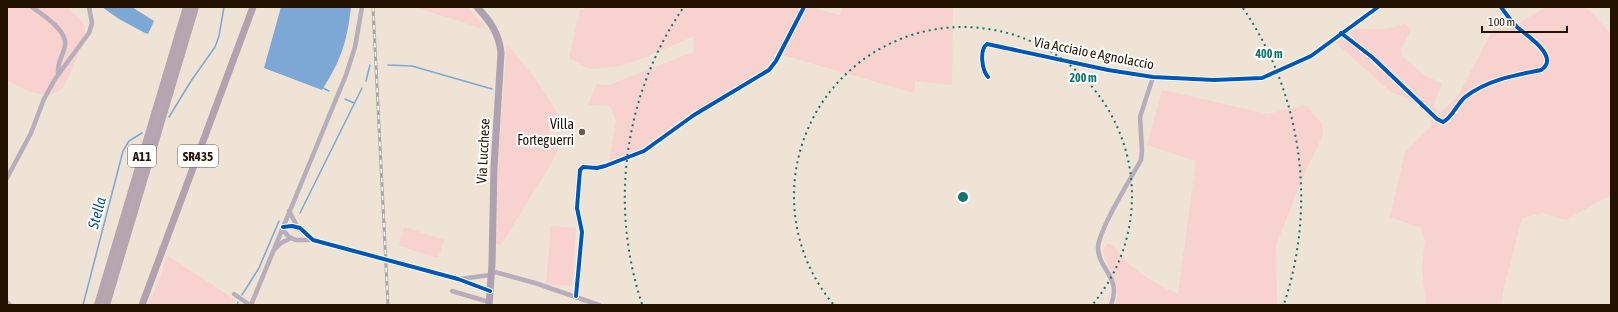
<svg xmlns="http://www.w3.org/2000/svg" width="1618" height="312" font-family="'Asap Condensed',sans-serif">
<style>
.green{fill:#f7d2ce}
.water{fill:#7da8d5}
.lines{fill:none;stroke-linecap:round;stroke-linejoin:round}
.stream{stroke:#7da8d5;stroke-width:1.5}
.street-tunnel{stroke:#d0c4b4;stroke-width:4.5;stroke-dasharray:4.5 2;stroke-linecap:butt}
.street{stroke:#b8adba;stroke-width:4.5}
.secondary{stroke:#aea1b1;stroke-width:7}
.primary{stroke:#b2a2b0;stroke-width:7}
.highway{stroke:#b5a5b1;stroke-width:8}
.rail-casing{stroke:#aea4a4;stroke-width:3}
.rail{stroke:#fff;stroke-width:1.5;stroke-dasharray:4.5;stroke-linecap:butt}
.cycleway-casing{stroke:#fff;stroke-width:6}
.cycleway{stroke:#0057b8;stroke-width:4}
.ring{fill:none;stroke:#0f766e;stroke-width:2;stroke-dasharray:2 4}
.poi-dot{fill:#6b5b4a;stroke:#fff;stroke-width:1.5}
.labels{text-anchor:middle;stroke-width:4;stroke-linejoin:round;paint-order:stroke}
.shield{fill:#fff;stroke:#66594c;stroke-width:1}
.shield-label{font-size:13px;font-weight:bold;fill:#241200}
.street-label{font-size:14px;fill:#241200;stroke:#fff}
.poi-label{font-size:14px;fill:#241200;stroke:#fff;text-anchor:end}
.water-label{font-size:15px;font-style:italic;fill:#095293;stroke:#fff}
.centre{fill:#0f766e;stroke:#fff;stroke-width:2}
.ring-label{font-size:12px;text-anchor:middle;font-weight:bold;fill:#0f766e;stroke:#fff;stroke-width:4;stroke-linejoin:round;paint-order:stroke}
</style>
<rect width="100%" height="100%" fill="#eee3d4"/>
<g class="green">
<path d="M7,7H67C73,13 85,21 85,31C86,39 67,82 62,88C59,91 54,94 51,94C36,97 20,87 7,81Z"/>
<path d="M414,7H468L487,30Z"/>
<path d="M589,7H809L840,15L842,7H953L952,85L915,81L914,93L776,53L767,67L700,109L649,145L609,162L616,121L610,106L588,105L597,84L609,85L693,52L694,36L646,57L620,66L590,69L569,58L580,10Z"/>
<path d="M1546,7H1586L1611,34V195L1566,220L1542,213L1522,218L1504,287L1501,305H1426L1422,268L1425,240L1421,228L1390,217L1405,152L1431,126L1430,116L1413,101L1391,92L1336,43L1353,28C1373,30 1387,31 1406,23L1411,30L1401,49L1402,56L1423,74L1442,84L1433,106L1440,113L1458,96L1493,29L1510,28Z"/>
<path d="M507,44C525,67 554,97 560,125L555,122L551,123L549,128L550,135L554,137L560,133L558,149L555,157L501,245L496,244L498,162Z"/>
<path d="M1162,90L1268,114L1306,105L1322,124L1323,135L1305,172L1276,245L1277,305H1116L1118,294L1117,287L1103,252L1104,247L1108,244C1115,245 1118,253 1123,258C1138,273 1159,287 1178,294L1196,161L1147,145Z"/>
<path d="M551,226L576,228L572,286L546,284Z"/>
<path d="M404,227L444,240L438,258L399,246Z"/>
<path d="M168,256L234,299L231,305H149Z"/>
</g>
<g class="water">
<path d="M102,7H132L154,21L148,34L145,33L119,19Z"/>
<path d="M281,7H351C347,42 341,60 322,90L264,68Z"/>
</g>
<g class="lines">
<g class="stream">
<path d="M388,65L412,66L492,89"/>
<path d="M366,81L370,65"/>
<path d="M323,88L329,91"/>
<path d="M345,99L354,103"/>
<path d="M169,117L191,81L215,47L219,36L224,7"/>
<path d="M300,213L362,88"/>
<path d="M242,295L259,268L279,221"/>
<path d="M83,305L123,151L129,141L142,133"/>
<path d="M237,305L238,302"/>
</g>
<path class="street-tunnel" d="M375,257L393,261"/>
<g class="street">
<path d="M32,7C42,14 68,31 65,46C63,56 57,62 58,73"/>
<path d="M1341,33L1372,57L1437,119L1443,122C1452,118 1457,104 1465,97C1487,80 1515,75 1541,70C1561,57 1526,35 1517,27C1511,21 1506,14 1501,7"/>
<path d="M988,77C982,70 979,50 987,44L1108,70L1153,77L1214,80L1262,78L1311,56L1378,7"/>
<path d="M7,178L31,133L44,99L55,79L89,33L92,23L89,7"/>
<path d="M289,211L298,228"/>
<path d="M283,227C297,226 303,230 313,240"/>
<path d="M282,229L289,237L296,240H313L375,257"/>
<path d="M275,249L281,243L291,238"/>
<path d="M393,261L458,279L490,291"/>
<path d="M491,271L535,283L599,305"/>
<path d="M459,279L491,275"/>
<path d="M452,291L489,302"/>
<path d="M234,294L250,305"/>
<path d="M576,296L582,232L577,208L580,170L583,167L597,168L605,166L644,151L694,115L769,70L776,61L804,7"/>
<path d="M7,302L10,305"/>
<path d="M251,305L346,75L355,47L362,7"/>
<path d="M1111,305C1122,277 1099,271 1098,248C1098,231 1131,178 1141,160L1142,151L1140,117L1153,77"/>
</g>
<path class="secondary" d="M477,7C490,21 499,33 501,53L494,167L492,264L489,305"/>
<path class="primary" d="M142,305L253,7"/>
<g class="highway">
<path d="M98,305L187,7"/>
<path d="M106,305L195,7"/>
</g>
<defs>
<path id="rail" d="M373,7L388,305"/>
</defs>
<use href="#rail" class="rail-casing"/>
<use href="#rail" class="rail"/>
<defs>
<g id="cycleway">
<path d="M1341,33L1372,57L1437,119L1443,122C1452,118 1457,104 1465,97C1487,80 1515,75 1541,70C1561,57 1526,35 1517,27C1511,21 1506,14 1501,7"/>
<path d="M988,77C982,70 979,50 987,44L1108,70L1153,77L1214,80L1262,78L1311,56L1378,7"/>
<path d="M283,227L292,226L300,228L313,240L458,279L490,291"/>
<path d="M576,296L582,232L577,208L580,170L583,167L597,168L605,166L644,151L694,115L769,70L776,61L804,7"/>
</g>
</defs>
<use href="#cycleway" class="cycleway-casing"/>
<use href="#cycleway" class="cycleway"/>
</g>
<g class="ring">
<path d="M833 304A169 169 0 1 1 1093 304"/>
<path d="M642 304A338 338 0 0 1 683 8M1243 8A338 338 0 0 1 1284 304"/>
</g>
<circle class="poi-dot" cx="582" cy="132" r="4"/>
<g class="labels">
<g class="shield">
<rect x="128" y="145" width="28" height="22" rx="3"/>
<rect x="178" y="145" width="40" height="22" rx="3"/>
</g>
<g class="shield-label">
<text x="142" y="161">A11</text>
<text x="198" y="161">SR435</text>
</g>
<g class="street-label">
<text transform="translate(1094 53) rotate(11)" y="5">Via Acciaio e Agnolaccio</text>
<text transform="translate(483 151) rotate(-87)" y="5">Via Lucchese</text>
</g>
<g class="poi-label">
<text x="574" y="129">Villa<tspan x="574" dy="16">Forteguerri</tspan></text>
</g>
<g class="water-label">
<text transform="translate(97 213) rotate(-75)" y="5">Stella</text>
</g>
</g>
<circle cx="963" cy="197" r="6" class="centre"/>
<g class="ring-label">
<text x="1269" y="58">400 m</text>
<text x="1083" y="82">200 m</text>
</g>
<rect width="1618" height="312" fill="none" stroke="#241200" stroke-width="16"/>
<path d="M1482 26v6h85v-6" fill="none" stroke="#241200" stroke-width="2"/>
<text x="1488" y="26" font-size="12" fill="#241200" stroke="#ffffff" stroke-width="3" paint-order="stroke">100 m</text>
</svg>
